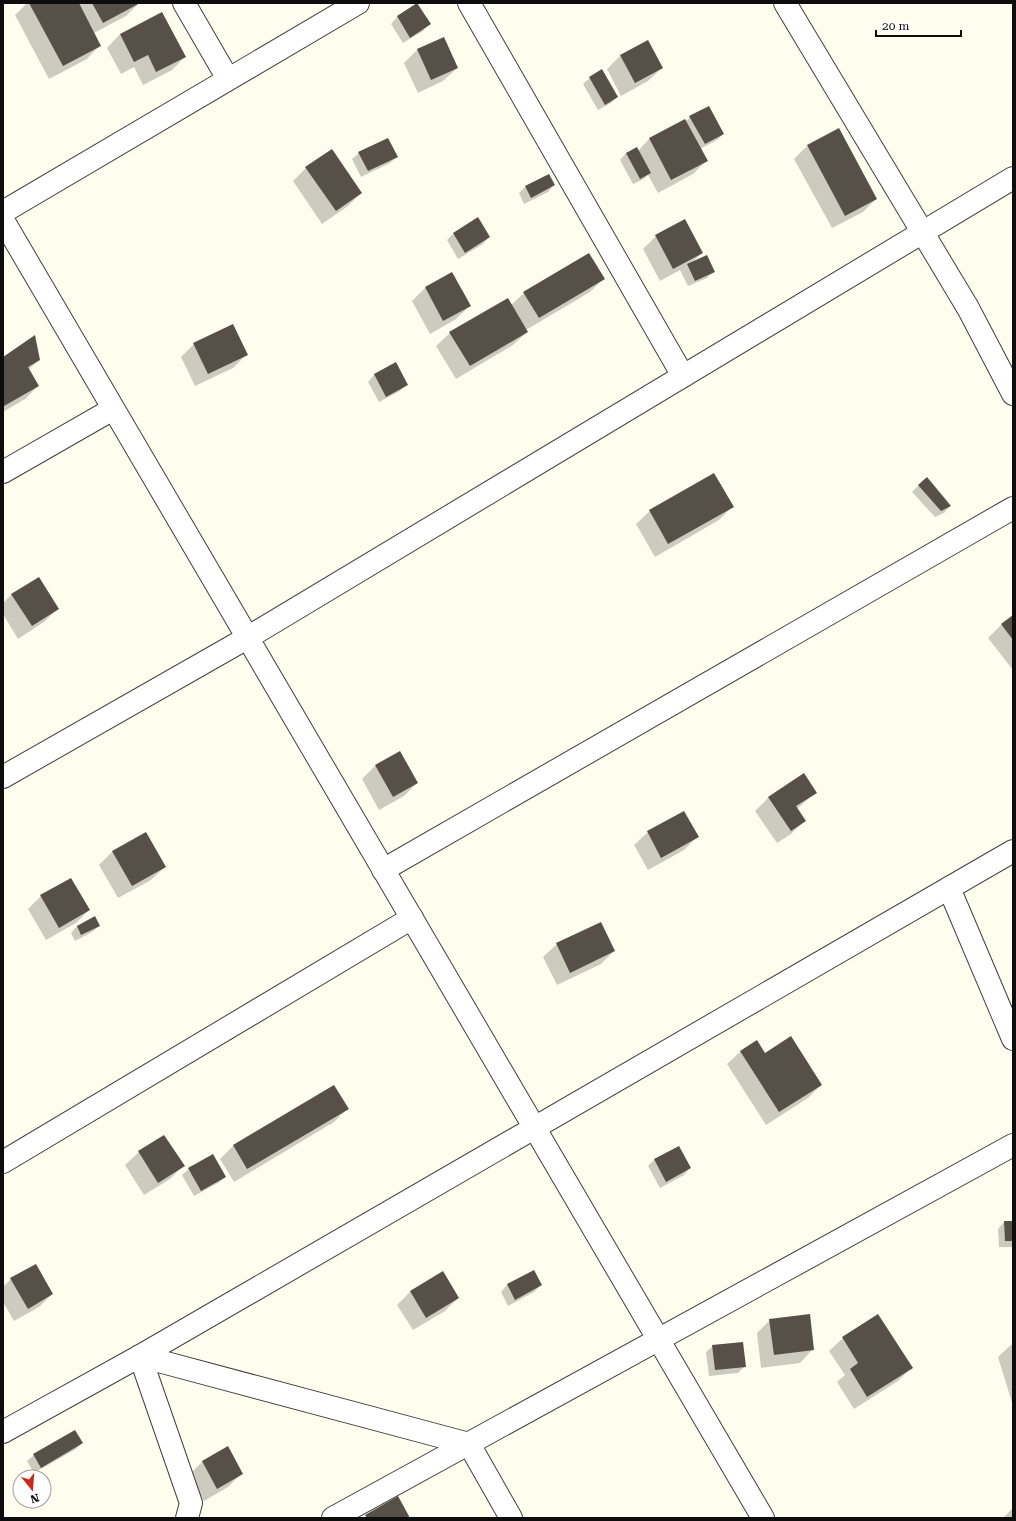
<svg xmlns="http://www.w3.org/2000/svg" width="1016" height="1521" font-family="'Roboto Serif',serif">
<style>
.shadow{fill:#0003}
.building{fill:#575049}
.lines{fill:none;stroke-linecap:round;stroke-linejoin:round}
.minor-casing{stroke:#404040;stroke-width:24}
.minor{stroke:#fff;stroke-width:22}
</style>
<rect width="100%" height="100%" fill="#fffeee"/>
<g class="shadow">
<path d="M27,3H139L126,16L94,33L100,45L87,59L49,79L15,15Z"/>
<path d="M417,5L429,24L423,31L403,43L391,24L397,17Z"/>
<path d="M120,34L185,57L172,70L143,85L134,67L121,74L107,48Z"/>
<path d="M443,38L457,68L443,81L418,93L404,63L417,50Z"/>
<path d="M648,41L662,68L648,81L621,96L607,69L620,56Z"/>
<path d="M602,71L617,97L611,103L598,110L583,84L590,78Z"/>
<path d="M690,117L723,134L717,140L700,149L707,160L693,174L658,193L648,175L644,179L633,184L620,160L626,153L638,151L649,139L685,120L686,121Z"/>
<path d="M807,146L876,199L863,212L832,228L794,159Z"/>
<path d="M359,153L397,157L390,163L361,177L352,159Z"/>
<path d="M306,168L361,193L348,206L322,224L293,181Z"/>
<path d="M549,175L554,185L548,192L524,204L519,193L525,187Z"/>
<path d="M478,219L489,237L483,244L458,259L447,240L453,234Z"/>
<path d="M656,236L702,253L691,263L714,271L707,278L688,286L680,270L660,281L643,249Z"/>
<path d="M452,274L470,306L456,319L430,334L412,301L425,288Z"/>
<path d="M603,279L590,292L526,330L527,332L513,345L456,379L436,346L450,333L511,305L524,293Z"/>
<path d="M34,337L39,360L28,370L38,386L25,399L3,412V358Z"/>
<path d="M194,344L246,355L233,368L195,386L181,357Z"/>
<path d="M395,364L406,385L400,391L379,402L368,382L374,375Z"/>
<path d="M919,485L950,506L944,513L935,517L912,492Z"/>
<path d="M732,507L719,520L655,557L636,524L650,511Z"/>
<path d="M12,594L57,609L44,622L18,639L3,614V603Z"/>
<path d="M1013,616V670L988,638L1001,625Z"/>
<path d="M400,752L417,783L404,796L379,810L362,779L375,766Z"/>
<path d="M803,775L815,793L797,809L804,821L791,834L777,843L755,811L768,798Z"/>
<path d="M648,832L697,837L684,850L648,870L634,845Z"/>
<path d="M145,833L165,867L151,880L118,898L99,865L112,852Z"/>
<path d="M41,896L89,910L76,923L46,940L28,909Z"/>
<path d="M95,917L99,926L92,932L75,941L71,933L77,926Z"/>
<path d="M600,923L614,951L601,964L557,985L543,957L557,944Z"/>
<path d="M741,1051L765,1055L821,1085L808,1098L766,1125L727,1064Z"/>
<path d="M334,1086L348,1108L334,1122L234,1182L220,1159L233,1146Z"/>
<path d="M164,1136L183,1166L170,1179L144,1195L125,1165L139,1152Z"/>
<path d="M679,1147L690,1168L684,1175L660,1188L648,1166L654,1160Z"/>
<path d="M189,1169L225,1177L218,1183L194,1196L182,1175Z"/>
<path d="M1004,1222H1013V1247H999L998,1229Z"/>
<path d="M533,1271L541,1285L534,1292L508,1306L501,1292L507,1285Z"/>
<path d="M11,1279L52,1294L39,1307L14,1321L3,1302V1287Z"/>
<path d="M410,1292L458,1298L445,1311L413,1330L397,1305Z"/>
<path d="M770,1320L813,1349L800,1363L761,1368L757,1333Z"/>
<path d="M843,1338L911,1368L898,1381L854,1409L837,1382L845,1375L829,1351Z"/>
<path d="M1013,1343V1406L998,1357Z"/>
<path d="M713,1346L745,1366L738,1373L709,1376L706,1352Z"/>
<path d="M82,1443L76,1449L34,1473L27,1461L34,1455Z"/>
<path d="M227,1448L241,1474L228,1487L204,1501L189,1475L202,1462Z"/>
<path d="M1013,1508V1518H1003Z"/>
</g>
<g class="building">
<path d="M29,3H79L101,46L63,66Z"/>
<path d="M92,3H140L103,23Z"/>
<path d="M417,3L431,24L410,38L397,16Z"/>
<path d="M162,12L186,57L156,72L148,55L134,62L120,34Z"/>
<path d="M444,37L458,68L431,80L417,49Z"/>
<path d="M648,40L663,68L635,83L620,55Z"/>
<path d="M602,69L618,97L605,105L589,77Z"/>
<path d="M709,106L724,134L705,144L689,116Z"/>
<path d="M685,119L708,161L671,180L649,138Z"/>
<path d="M839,128L877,199L845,216L807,145Z"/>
<path d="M388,138L398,157L368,171L358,152Z"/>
<path d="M637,147L651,173L640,179L626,153Z"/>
<path d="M332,149L362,193L336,211L305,167Z"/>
<path d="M549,174L555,185L531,198L525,186Z"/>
<path d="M478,217L490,237L465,253L453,233Z"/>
<path d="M685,219L703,253L673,269L655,235Z"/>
<path d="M589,253L605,279L539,318L523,292Z"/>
<path d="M707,255L715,272L695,281L687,264Z"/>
<path d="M452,272L471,306L443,321L425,287Z"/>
<path d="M508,298L528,332L470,366L449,332Z"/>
<path d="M233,324L248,355L208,374L193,343Z"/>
<path d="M35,335L40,360L28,367L39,386L4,406L3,357Z"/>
<path d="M396,362L408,385L386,397L374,374Z"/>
<path d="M714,473L734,507L668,544L649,510Z"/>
<path d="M927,477L951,506L941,511L918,485Z"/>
<path d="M39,577L59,609L32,626L11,594Z"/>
<path d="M1013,615V640L1001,624Z"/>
<path d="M400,751L418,783L393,797L375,765Z"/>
<path d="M804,773L817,793L796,806L806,821L791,831L768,797Z"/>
<path d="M684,811L699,837L661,858L647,831Z"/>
<path d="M146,832L166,867L132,886L112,851Z"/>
<path d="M71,878L90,910L59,928L40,895Z"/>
<path d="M95,916L100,926L81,935L77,926Z"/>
<path d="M601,922L615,951L570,973L556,943Z"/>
<path d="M791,1036L822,1085L779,1112L740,1051L757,1040L765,1053Z"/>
<path d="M334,1085L349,1109L247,1169L233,1145Z"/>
<path d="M164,1135L185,1166L158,1183L138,1151Z"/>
<path d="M679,1146L691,1168L666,1182L654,1159Z"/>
<path d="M213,1154L226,1177L201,1191L188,1168Z"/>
<path d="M1004,1221H1013V1241H1005Z"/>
<path d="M36,1264L53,1294L28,1309L10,1278Z"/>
<path d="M534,1270L542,1285L515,1300L507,1284Z"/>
<path d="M443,1271L459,1298L426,1318L410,1291Z"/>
<path d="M810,1314L814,1350L774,1355L769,1319Z"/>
<path d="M878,1314L913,1368L867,1397L850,1369L858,1363L842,1337Z"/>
<path d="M743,1342L746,1367L715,1370L712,1345Z"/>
<path d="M75,1430L83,1443L41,1468L33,1454Z"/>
<path d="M228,1446L243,1474L217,1489L202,1461Z"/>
<path d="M398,1496L410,1518H367L365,1515Z"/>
</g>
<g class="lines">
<defs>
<g id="minor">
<path d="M184,3L228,79"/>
<path d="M469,3L683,376"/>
<path d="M785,3L968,308L1013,394"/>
<path d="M3,212L358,3"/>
<path d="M3,220L763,1518"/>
<path d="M3,472L113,409"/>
<path d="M3,777L247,638L1013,178"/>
<path d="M383,870L1013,508"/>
<path d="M949,888L1013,1039"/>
<path d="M3,1162L412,918"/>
<path d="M140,1356L469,1444L511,1518"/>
<path d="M140,1356L191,1503L187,1518"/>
<path d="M3,1432L140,1356L1013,851"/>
<path d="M333,1518L1013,1145"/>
</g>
</defs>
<use href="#minor" class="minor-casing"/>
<use href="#minor" class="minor"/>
</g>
<rect width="1016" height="1521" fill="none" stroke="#0d0d0d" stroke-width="8"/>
<g transform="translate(32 1489) rotate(163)"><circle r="19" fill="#ffffff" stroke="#9e9e9e"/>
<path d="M0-3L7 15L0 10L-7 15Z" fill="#ca2819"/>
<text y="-6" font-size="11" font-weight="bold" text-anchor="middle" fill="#0d0d0d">N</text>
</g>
<path d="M876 30v6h85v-6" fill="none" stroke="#0d0d0d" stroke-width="2"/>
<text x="882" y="30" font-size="12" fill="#0d0d0d" stroke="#ffffff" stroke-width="3" paint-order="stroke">20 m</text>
</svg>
